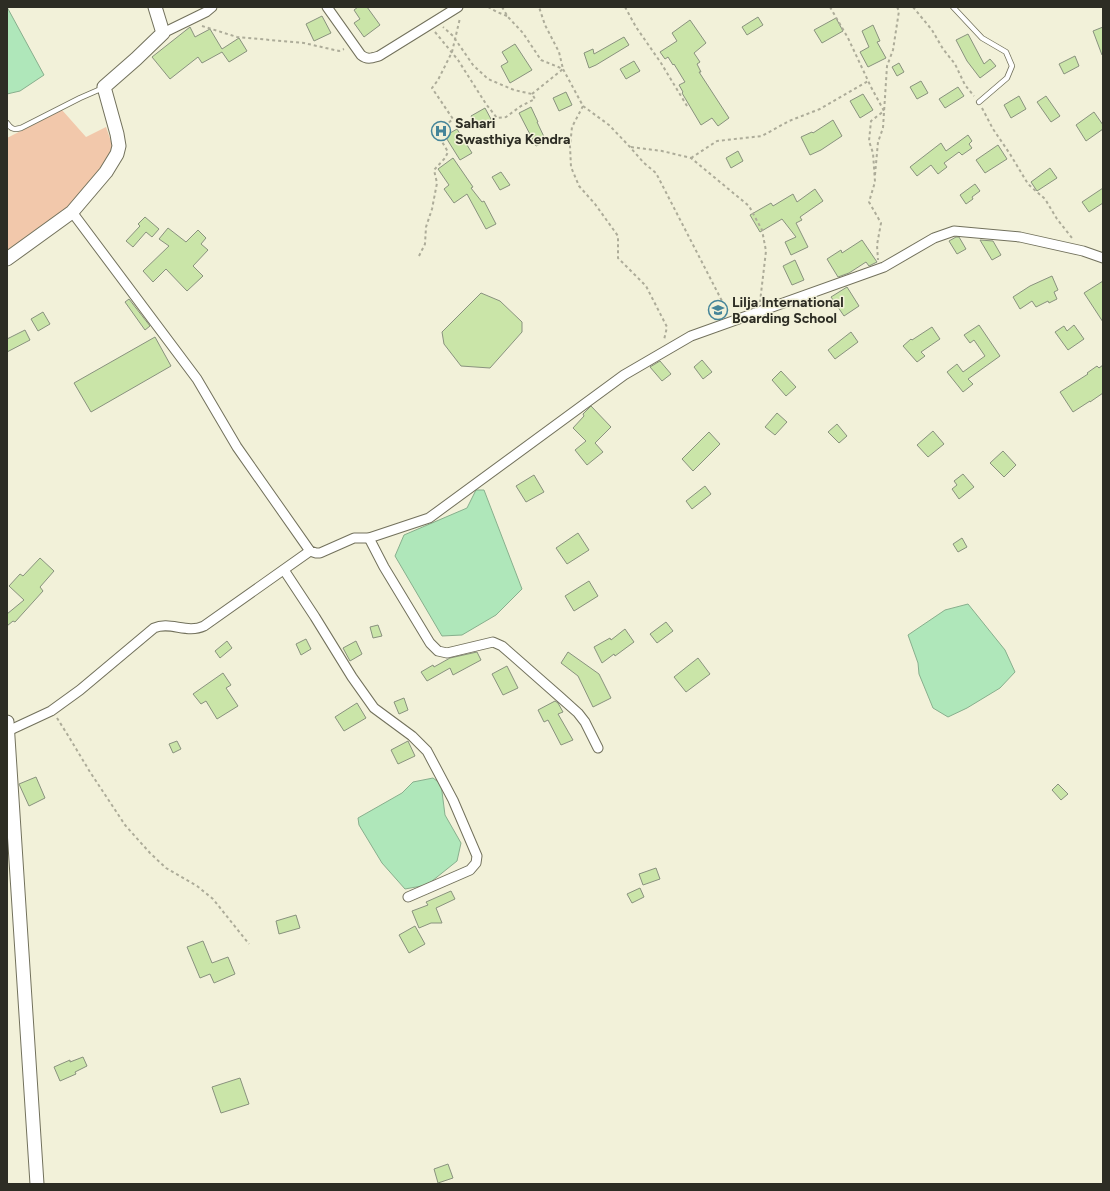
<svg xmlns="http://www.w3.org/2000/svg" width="1110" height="1191" font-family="Figtree,sans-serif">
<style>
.green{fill:#f2c8ab}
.water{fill:#afe7ba;stroke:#88af8d}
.building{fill:#cae5a8;stroke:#89927e}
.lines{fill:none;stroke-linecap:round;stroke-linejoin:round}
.lane-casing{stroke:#72715c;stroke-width:6}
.street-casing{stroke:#72715c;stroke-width:11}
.secondary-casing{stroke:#72715c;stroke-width:15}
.path{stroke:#adac99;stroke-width:2;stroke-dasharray:3 3;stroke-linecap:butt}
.lane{stroke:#fff;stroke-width:4.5}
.street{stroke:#fff;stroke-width:9}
.secondary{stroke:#fff;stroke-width:13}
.labels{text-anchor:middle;stroke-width:3;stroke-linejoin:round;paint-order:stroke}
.poi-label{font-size:14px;font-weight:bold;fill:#2d2d24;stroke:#f2f1d9;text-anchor:start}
</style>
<rect width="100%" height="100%" fill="#f2f1d9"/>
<path class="green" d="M62,110L86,137L106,127L114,150L109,166L60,218L7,253V138Z"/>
<g class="water">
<path d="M7,7L44,75L20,91L7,94Z"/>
<path d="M476,490H484L522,589L496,615L462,635L442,636L395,556L404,535L467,508Z"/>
<path d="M968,604L1005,650L1015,672L1000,688L967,708L948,717L933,708L919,674L918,663L908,635L945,610Z"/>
<path d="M433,778L441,784L445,815L461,843L457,861L427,885L405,889L382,863L359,825L358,818L402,793L413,782Z"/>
</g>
<g class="building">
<path d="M358,7H367L380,25L364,37L354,23L360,19L354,10Z"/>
<path d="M322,16L331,33L314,41L306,24Z"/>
<path d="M758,17L763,25L747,35L742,27Z"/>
<path d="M836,18L843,31L822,43L814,30Z"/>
<path d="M690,20L706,43L694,53L700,62L697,64L701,72H699L729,118L718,126L712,118L701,125L682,93L683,92L679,85L685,82L674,64L673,65L668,57L665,59L660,52L677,41L672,33Z"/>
<path d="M873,25L880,41L877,42L886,58L868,67L860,52L869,47L862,31Z"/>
<path d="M190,27L195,37L210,29L222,49L239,38L247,51L229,62L222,52L202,63L198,57L170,79L152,57Z"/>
<path d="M1103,27V55H1102L1093,31Z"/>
<path d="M968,34L984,64L990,59L996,66L980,78L967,61L956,40Z"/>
<path d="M624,37L629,45L596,65L589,68L584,53L593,49L594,54Z"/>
<path d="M515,44L532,70L510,83L501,66L508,62L502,52Z"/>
<path d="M1075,56L1079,66L1064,74L1059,64Z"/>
<path d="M634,61L640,71L626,79L620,69Z"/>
<path d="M899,63L904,72L897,76L892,67Z"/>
<path d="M921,81L928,93L917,99L910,87Z"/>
<path d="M958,87L964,96L945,108L939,99Z"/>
<path d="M566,92L572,105L559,111L553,98Z"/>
<path d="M863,94L873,110L860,118L850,101Z"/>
<path d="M1019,96L1026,109L1011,118L1004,105Z"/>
<path d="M1046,96L1060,116L1051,122L1037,102Z"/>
<path d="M531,107L538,122H537L546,141L536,146L519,113Z"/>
<path d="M485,108L492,121L479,129L471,116Z"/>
<path d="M1094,112L1103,125V129L1086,141L1076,125Z"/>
<path d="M833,120L842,136L821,150L810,155L801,137L812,132L813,133Z"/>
<path d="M457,129L472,153L460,160L445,136Z"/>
<path d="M968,135L972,141L969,144L972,148L962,155L959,152L944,163L947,167L938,174L931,165L917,176L910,167L941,143L946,151Z"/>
<path d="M998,145L1007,159L985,173L976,160Z"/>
<path d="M738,151L743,161L731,168L726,158Z"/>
<path d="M453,158L473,187L471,188L482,202L484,201L496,224L486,229L467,194L454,203L444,189L449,185L438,169Z"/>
<path d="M1050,168L1057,178L1037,191L1031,182Z"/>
<path d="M501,172L510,185L500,190L492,177Z"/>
<path d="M975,184L980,191L972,197L973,199L966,204L960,195Z"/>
<path d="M1103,188V203L1089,212L1082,202Z"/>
<path d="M815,189L823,201L800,217L802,220L796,223L808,247L791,255L785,242L796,237L782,219L760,232L750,215L771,203L773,206L793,194L797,202Z"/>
<path d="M145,217L159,229L152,237L146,232L133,247L126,241L140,226L138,224Z"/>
<path d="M168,228L186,242L198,230L206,238L201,244L208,250L193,266L203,276L187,291L166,269L153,282L143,271L169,246L159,239Z"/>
<path d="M956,237H959L966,249L957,254L949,241Z"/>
<path d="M862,240L877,262L869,266L866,262L849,273L838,277L827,259L841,250L842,253Z"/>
<path d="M980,240L993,241L1001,255L992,260Z"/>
<path d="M795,260L804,280L792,285L783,266Z"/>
<path d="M1052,276L1058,290L1054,292L1057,299L1049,303L1048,301L1036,307L1032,301L1020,309L1013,297L1030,286Z"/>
<path d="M1103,281V322L1084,293Z"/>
<path d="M847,287L859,306L844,316L831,297Z"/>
<path d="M481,293L500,301L522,322V332L490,368L461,366L444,344L442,332Z"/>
<path d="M129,299L150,326L145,330L125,302Z"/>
<path d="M43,312L50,324L38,331L31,319Z"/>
<path d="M979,325L1000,356L968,379L973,384L963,392L947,372L957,364L963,372L985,356L974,340L970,343L964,335Z"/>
<path d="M1074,325L1084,339L1068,350L1055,332L1064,326L1067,331Z"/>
<path d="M932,327L940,339L921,352L925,356L917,362L903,346L911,339L912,340Z"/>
<path d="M25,330L30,340L7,352V339Z"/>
<path d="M851,332L858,342L835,359L828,350Z"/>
<path d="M155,337L171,366L91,412L74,383Z"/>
<path d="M702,360L712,372L703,379L694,367Z"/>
<path d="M660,361L671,374L662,381L650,367Z"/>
<path d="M1103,365V393L1090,402V401L1073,412L1060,392L1088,374L1087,373L1097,366L1099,368Z"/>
<path d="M781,371L796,387L786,396L772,380Z"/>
<path d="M591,406L611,427L595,443L603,452L587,465L575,450L586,441L573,428L584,416L583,414Z"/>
<path d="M777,413L787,422L775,435L765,427Z"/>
<path d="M837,424L847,436L839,443L828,432Z"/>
<path d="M933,431L944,444L928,457L917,445Z"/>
<path d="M709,432L720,444L693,471L682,459Z"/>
<path d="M1003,451L1016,465L1004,477L990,463Z"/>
<path d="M963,474L974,487L959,499L952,489L957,485L954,481Z"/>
<path d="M534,475L544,492L526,502L516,486Z"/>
<path d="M705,486L711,494L692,509L686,501Z"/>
<path d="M578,533L589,550L567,564L556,548Z"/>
<path d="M962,538L967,547L958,552L953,544Z"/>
<path d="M40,558L54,571L40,587L43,591L15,622L13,621L7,626V614L24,600L9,586L20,574L23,576Z"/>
<path d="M589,581L598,596L574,611L565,596Z"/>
<path d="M666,622L673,631L657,643L650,634Z"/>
<path d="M378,625L382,636L373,638L370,627Z"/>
<path d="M625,629L634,642L615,656L614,654L602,663L594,647L610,638L611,640Z"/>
<path d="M306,639L311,649L301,655L296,644Z"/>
<path d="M227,641L232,648L220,658L215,651Z"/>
<path d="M356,641L362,654L350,661L343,648Z"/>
<path d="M477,652L481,660L453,675L450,668L427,681L421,672L433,665L434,667L450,658Z"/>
<path d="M568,652L599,674L611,698L593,707L578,676L561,663Z"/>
<path d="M698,658L710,674L686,692L674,677Z"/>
<path d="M507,666L518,688L503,695L492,674Z"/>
<path d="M223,673L231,685L226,688L238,706L217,719L206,701L201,704L193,694Z"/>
<path d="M404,698L408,710L399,714L394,702Z"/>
<path d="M555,701L558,703L563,712L558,714L573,740L561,745L548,720L544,722L538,710Z"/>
<path d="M357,703L366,718L344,731L335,717Z"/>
<path d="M177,741L181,749L173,753L169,744Z"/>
<path d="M408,741L415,756L398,764L391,750Z"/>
<path d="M36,777L45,798L29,806L19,784Z"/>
<path d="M1058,784L1068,794L1061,800L1052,790Z"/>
<path d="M656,868L660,879L643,885L639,874Z"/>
<path d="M640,888L644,897L632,903L627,894Z"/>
<path d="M451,891L455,899L436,908L442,923H431L419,928L412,911L428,905L426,902Z"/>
<path d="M296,915L300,928L279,934L276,921Z"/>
<path d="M415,926L425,944L409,953L399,935Z"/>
<path d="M203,941L212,963L228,957L235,974L214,983L210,974L200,978L187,947Z"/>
<path d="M83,1057L87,1066L75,1072L76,1074L60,1081L54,1067L70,1060V1062Z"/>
<path d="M240,1078L249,1104L221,1113L212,1087Z"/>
<path d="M448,1164L453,1178L438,1183L434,1169Z"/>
</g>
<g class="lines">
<defs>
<g id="lane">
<path d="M953,7L982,38L1006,52L1012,66L1007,78L979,102"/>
<path d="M7,123C11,129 14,130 21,128L80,98L103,88"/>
</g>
<g id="street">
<path d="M327,7L361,55C367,60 372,58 379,56L458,7"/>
<path d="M163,33L206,12L212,7"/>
<path d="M72,212L197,379L237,447L310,551L316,553H320L354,538H369L429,518L624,375L691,336L884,267L934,238L954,231L1020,237L1083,251L1103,258"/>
<path d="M369,538L384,567L430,643L438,651L447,653L493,642L502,646L560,697L578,713L585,722L598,748"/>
<path d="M284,570L315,617L352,677L374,708L412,736L427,751L453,800L477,856L476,863L470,870L408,897"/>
<path d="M8,731L51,711L80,690L154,628C170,621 187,634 204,626L310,551"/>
</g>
<g id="secondary">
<path d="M7,259L72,212L106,172L117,154L119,146L117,134L104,87L136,59L163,33L155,7"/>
<path d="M7,722L37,1184"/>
</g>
</defs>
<use href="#lane" class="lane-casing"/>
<use href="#street" class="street-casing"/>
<use href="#secondary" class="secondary-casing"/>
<g class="path">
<path d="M488,7L497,12L507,16"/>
<path d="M502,7L508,17L523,33L541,60L563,69L583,106L572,127L570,146L571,167L579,186L595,204L618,236V258L646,286L667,327L664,340"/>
<path d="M625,7L636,27L661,63L687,106"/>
<path d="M830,7L848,38L871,87L884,111L871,121L869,141L873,153L875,182L869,202L881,223L877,245L878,260"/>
<path d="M913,7L932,30L943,49L955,64L965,85L974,96"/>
<path d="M202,26L237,37L304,43L339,51L344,49"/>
<path d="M435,32L458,60L486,104L497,118L506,117L521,106L535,99L532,94L514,90L488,79L473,65L453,36L443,27"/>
<path d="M532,94L563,69L559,52L545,25L539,7"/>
<path d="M583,106L609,125L630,147L644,163L656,173L723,303L721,314"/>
<path d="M982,108L993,129L1010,154L1028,184L1045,199L1057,219L1072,238"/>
<path d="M631,147L662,151L691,158L749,206L762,230L766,251L760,302"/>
<path d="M691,158L717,141L762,136L789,121L820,109L868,81"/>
<path d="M875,175L878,142L883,128L887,66L893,50L899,11L897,7"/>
<path d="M419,256L425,244L426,227L432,209L437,183L434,170L445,158L448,152L437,133L453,119L432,88L438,80L452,52L460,18"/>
<path d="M57,718L69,737L90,772L125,825L150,853L166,868L197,886L213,899L249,944"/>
</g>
<use href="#lane" class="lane"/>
<use href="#street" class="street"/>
<use href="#secondary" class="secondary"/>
</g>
<defs>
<symbol id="hospital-ring" viewBox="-11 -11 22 22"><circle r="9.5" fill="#f2f1d9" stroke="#458599" stroke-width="1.5"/><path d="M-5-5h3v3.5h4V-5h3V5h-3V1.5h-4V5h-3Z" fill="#458599"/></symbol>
<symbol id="school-ring" viewBox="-11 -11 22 22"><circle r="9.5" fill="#f2f1d9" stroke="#458599" stroke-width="1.5"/><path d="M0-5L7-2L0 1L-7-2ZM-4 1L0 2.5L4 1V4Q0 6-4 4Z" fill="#458599"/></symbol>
</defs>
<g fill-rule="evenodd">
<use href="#hospital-ring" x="430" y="120" width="22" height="22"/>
<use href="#school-ring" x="707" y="299" width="22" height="22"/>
</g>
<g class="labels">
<g class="poi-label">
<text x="455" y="128">Sahari<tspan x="455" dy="16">Swasthiya Kendra</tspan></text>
<text x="732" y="307">Lilja International<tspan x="732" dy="16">Boarding School</tspan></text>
</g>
</g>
<rect width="1110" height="1191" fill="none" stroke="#2d2d24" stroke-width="16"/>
</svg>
